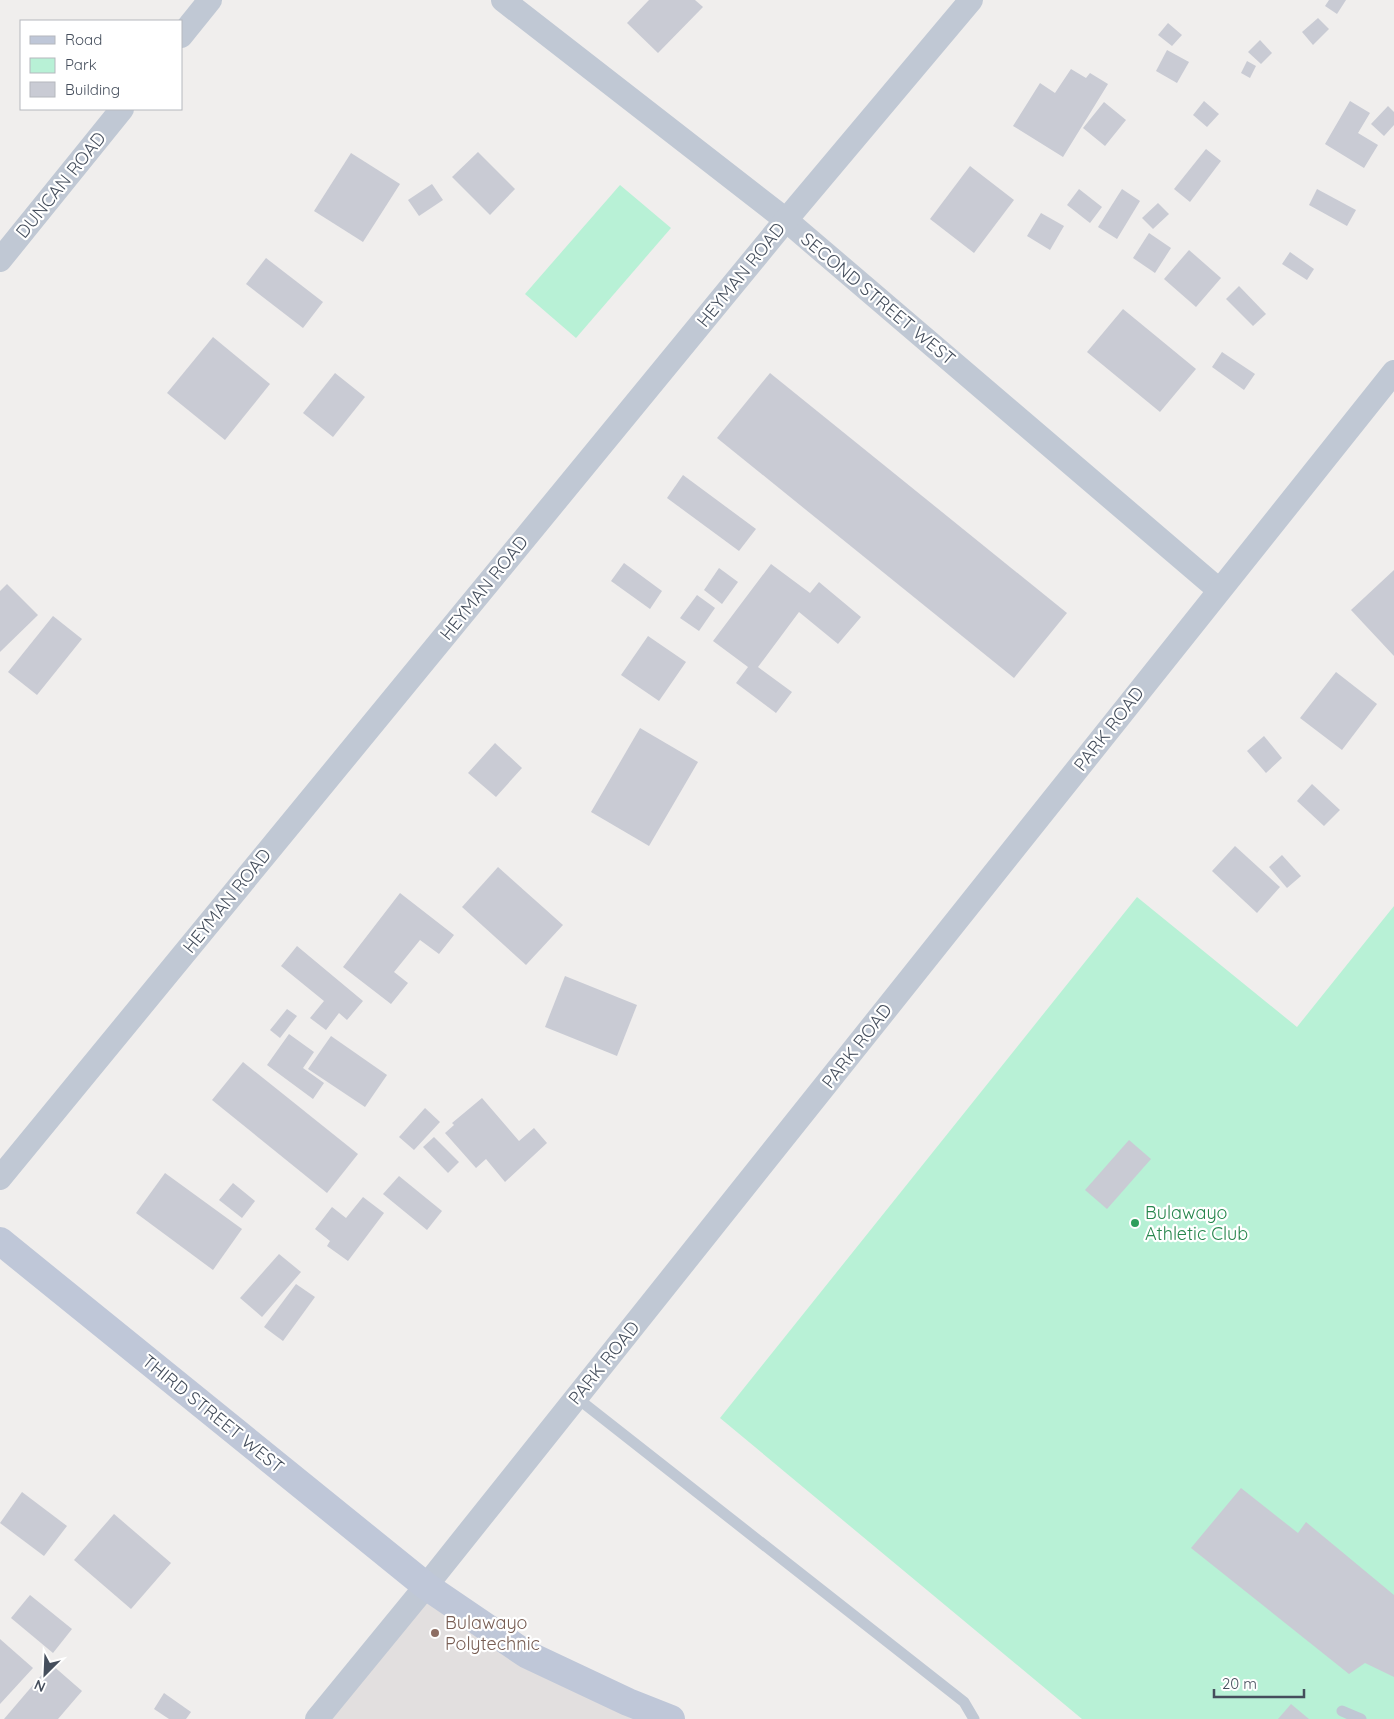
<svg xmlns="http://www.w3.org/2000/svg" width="1394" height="1719" font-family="Quicksand,sans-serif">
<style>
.education{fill:#e2dfdf}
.green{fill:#b8f1d6}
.building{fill:#c9cbd4}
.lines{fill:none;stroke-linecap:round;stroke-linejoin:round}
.lane{stroke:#c0c8d4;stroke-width:11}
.street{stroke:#c0c8d4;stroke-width:24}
.secondary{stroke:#bfc7d8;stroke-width:28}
.leisure-dot{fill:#2e9e5b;stroke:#fff;stroke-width:2}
.education-dot{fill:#8d6e63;stroke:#fff;stroke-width:2}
.labels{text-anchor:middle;stroke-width:4.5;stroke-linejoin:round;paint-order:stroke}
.street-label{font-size:18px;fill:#454e5c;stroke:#fff}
.leisure-label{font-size:18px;fill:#27864d;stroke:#fff;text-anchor:start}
.education-label{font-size:18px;fill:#785e54;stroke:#fff;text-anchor:start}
</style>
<rect width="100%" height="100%" fill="#f0eeed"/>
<path class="education" d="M426,1601L645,1719H330Z"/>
<g class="green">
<path d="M620,185L671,228L576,338L525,294Z"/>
<path d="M1137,897L1297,1027L1394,906V1719H1082L720,1418Z"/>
</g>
<g class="building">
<path d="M649,0H695L703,7L658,53L627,23Z"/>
<path d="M1329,0H1346L1337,14L1325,6Z"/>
<path d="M1318,18L1329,29L1313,45L1302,32Z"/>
<path d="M1168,23L1182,35L1172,46L1158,35Z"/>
<path d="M1260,40L1272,53L1261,64L1248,52Z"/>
<path d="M1167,50L1189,62L1177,83L1156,71Z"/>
<path d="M1247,61L1256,66L1250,78L1241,73Z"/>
<path d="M1071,69L1086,78L1090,73L1108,84L1063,157L1013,126L1040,83L1055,93Z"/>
<path d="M1204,101L1219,114L1207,127L1193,115Z"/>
<path d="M1350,101L1370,113L1358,133L1378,145L1364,168L1325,144Z"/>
<path d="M1104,102L1126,120L1105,146L1083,128Z"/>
<path d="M1388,106L1394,112V125L1384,136L1371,124Z"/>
<path d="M1206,149L1221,161L1190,202L1174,189Z"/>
<path d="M478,152L515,189L490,215L452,177Z"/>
<path d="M351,153L400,184L363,242L314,211Z"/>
<path d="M970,166L1014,200L974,253L930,219Z"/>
<path d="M432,184L443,200L419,216L408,200Z"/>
<path d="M1079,189L1102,207L1090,223L1067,205Z"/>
<path d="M1122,189L1140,201L1117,239L1098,227Z"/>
<path d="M1317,189L1356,210L1347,226L1309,205Z"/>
<path d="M1158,203L1169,214L1153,229L1142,218Z"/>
<path d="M1041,213L1064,226L1050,250L1027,236Z"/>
<path d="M1149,233L1171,248L1155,273L1133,258Z"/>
<path d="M1189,250L1221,278L1196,307L1164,279Z"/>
<path d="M1290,252L1314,269L1307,280L1282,264Z"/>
<path d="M266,258L323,302L303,328L246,284Z"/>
<path d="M1239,286L1266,314L1253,326L1226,299Z"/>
<path d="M1123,309L1196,369L1160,412L1087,352Z"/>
<path d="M213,337L270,384L225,440L167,393Z"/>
<path d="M1222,352L1255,374L1244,390L1212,367Z"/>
<path d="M335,373L365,397L333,437L303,413Z"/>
<path d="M770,373L1067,613L1014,678L717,438Z"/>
<path d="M683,475L756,529L739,551L667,498Z"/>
<path d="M624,563L662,591L650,609L611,581Z"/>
<path d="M771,564L810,593L819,582L861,617L838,644L799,612L758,667L792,692L776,713L736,683L748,667L713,641Z"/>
<path d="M719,568L738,582L722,604L704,590Z"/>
<path d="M1394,570V656L1351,610Z"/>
<path d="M7,584L38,615L0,652V591Z"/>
<path d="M697,595L715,608L699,631L680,618Z"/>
<path d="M53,616L82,639L37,695L8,672Z"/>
<path d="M648,636L686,662L659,701L621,675Z"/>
<path d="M1336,672L1377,704L1342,750L1300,718Z"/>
<path d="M640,728L698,762L649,846L591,812Z"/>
<path d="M1264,736L1282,758L1266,773L1247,751Z"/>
<path d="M495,743L522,768L496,797L468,773Z"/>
<path d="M1312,784L1340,810L1324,826L1297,801Z"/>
<path d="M1235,846L1280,887L1257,913L1212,871Z"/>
<path d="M1282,855L1301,876L1287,888L1269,867Z"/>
<path d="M498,867L563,925L526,965L462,907Z"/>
<path d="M400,893L454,935L439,954L420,940L394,972L408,983L391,1004L343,967Z"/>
<path d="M297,946L363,1001L347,1020L339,1013L326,1030L310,1018L324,1001L281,966Z"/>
<path d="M565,976L637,1005L617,1056L545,1027Z"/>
<path d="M287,1009L297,1016L280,1038L270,1030Z"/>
<path d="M289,1034L314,1052L303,1068L324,1083L313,1099L267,1065Z"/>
<path d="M331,1036L387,1075L365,1107L308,1069Z"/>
<path d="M243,1062L358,1154L327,1193L212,1100Z"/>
<path d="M482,1098L519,1141L534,1128L547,1143L505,1182L486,1159L476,1168L445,1133L454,1125L452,1123Z"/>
<path d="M425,1108L440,1122L414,1150L399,1137Z"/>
<path d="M434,1137L459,1162L448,1173L423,1147Z"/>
<path d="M1129,1140L1151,1159L1107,1209L1085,1190Z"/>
<path d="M165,1173L242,1229L213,1270L136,1213Z"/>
<path d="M399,1176L442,1211L427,1230L383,1194Z"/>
<path d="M233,1183L255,1201L242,1218L219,1200Z"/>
<path d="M363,1197L384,1213L348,1261L327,1246L330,1241L315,1229L332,1207L346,1218Z"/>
<path d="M279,1254L301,1272L262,1317L240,1298Z"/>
<path d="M296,1284L315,1297L283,1341L264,1327Z"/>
<path d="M1241,1488L1298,1533L1306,1522L1394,1595V1677L1365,1663L1349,1674L1191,1548Z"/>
<path d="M22,1492L67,1526L44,1556L0,1523Z"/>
<path d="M114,1514L171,1563L131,1609L74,1560Z"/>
<path d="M30,1595L72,1629L53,1653L11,1618Z"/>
<path d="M0,1639L33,1668L0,1704Z"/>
<path d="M51,1664L82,1691L58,1719H4Z"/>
<path d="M164,1693L191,1712L186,1719H169L154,1709Z"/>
<path d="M1291,1704L1309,1719H1278Z"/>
</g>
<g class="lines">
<g class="lane">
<path d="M577,1398L964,1702L974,1719"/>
<path d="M1342,1711L1361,1719"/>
</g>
<g class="street">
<path d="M503,0L786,220L1219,590"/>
<path d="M181,36L210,0"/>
<path d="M0,260L122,109"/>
<path d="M0,1178L786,220L971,0"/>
<path d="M317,1719L426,1586L1394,372"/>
</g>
<path class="secondary" d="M0,1241L426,1586L526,1654L628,1702L671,1719"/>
</g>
<circle class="leisure-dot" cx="1135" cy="1223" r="5"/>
<circle class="education-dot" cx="435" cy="1633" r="5"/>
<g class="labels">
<g class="street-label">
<text transform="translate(61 185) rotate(-51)" y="6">DUNCAN ROAD</text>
<text transform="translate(741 275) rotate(-51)" y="6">HEYMAN ROAD</text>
<text transform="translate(878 299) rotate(40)" y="6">SECOND STREET WEST</text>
<text transform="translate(484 588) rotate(-51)" y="6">HEYMAN ROAD</text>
<text transform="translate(1109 729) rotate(-52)" y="6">PARK ROAD</text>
<text transform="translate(227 901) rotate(-51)" y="6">HEYMAN ROAD</text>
<text transform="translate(857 1046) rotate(-52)" y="6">PARK ROAD</text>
<text transform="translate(604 1363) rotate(-51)" y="6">PARK ROAD</text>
<text transform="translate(213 1414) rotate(39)" y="6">THIRD STREET WEST</text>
</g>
<g class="leisure-label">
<text x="1145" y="1219">Bulawayo<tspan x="1145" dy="21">Athletic Club</tspan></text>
</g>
<g class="education-label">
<text x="445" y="1629">Bulawayo<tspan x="445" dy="21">Polytechnic</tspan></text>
</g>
</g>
<rect x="20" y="20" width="162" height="90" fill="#ffffff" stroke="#b5b8be"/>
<rect x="30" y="36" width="25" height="8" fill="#bfc7d8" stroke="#b5b8be"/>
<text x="65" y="45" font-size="15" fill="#454e5c">Road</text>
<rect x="30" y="58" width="25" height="15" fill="#b8f1d6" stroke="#b5b8be"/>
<text x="65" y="70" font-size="15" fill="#454e5c">Park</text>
<rect x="30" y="82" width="25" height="15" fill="#c9cbd4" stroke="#b5b8be"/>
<text x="65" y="95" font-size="15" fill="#454e5c">Building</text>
<g transform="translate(45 1674) rotate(204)" stroke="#ffffff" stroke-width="4" paint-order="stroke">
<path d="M0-4L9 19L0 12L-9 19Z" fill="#454e5c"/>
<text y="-8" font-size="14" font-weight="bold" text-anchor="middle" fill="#454e5c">N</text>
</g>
<path d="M1214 1689v8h90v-8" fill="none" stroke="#454e5c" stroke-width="2.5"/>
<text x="1222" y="1689" font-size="15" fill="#454e5c" stroke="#ffffff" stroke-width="4" paint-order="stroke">20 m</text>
</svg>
